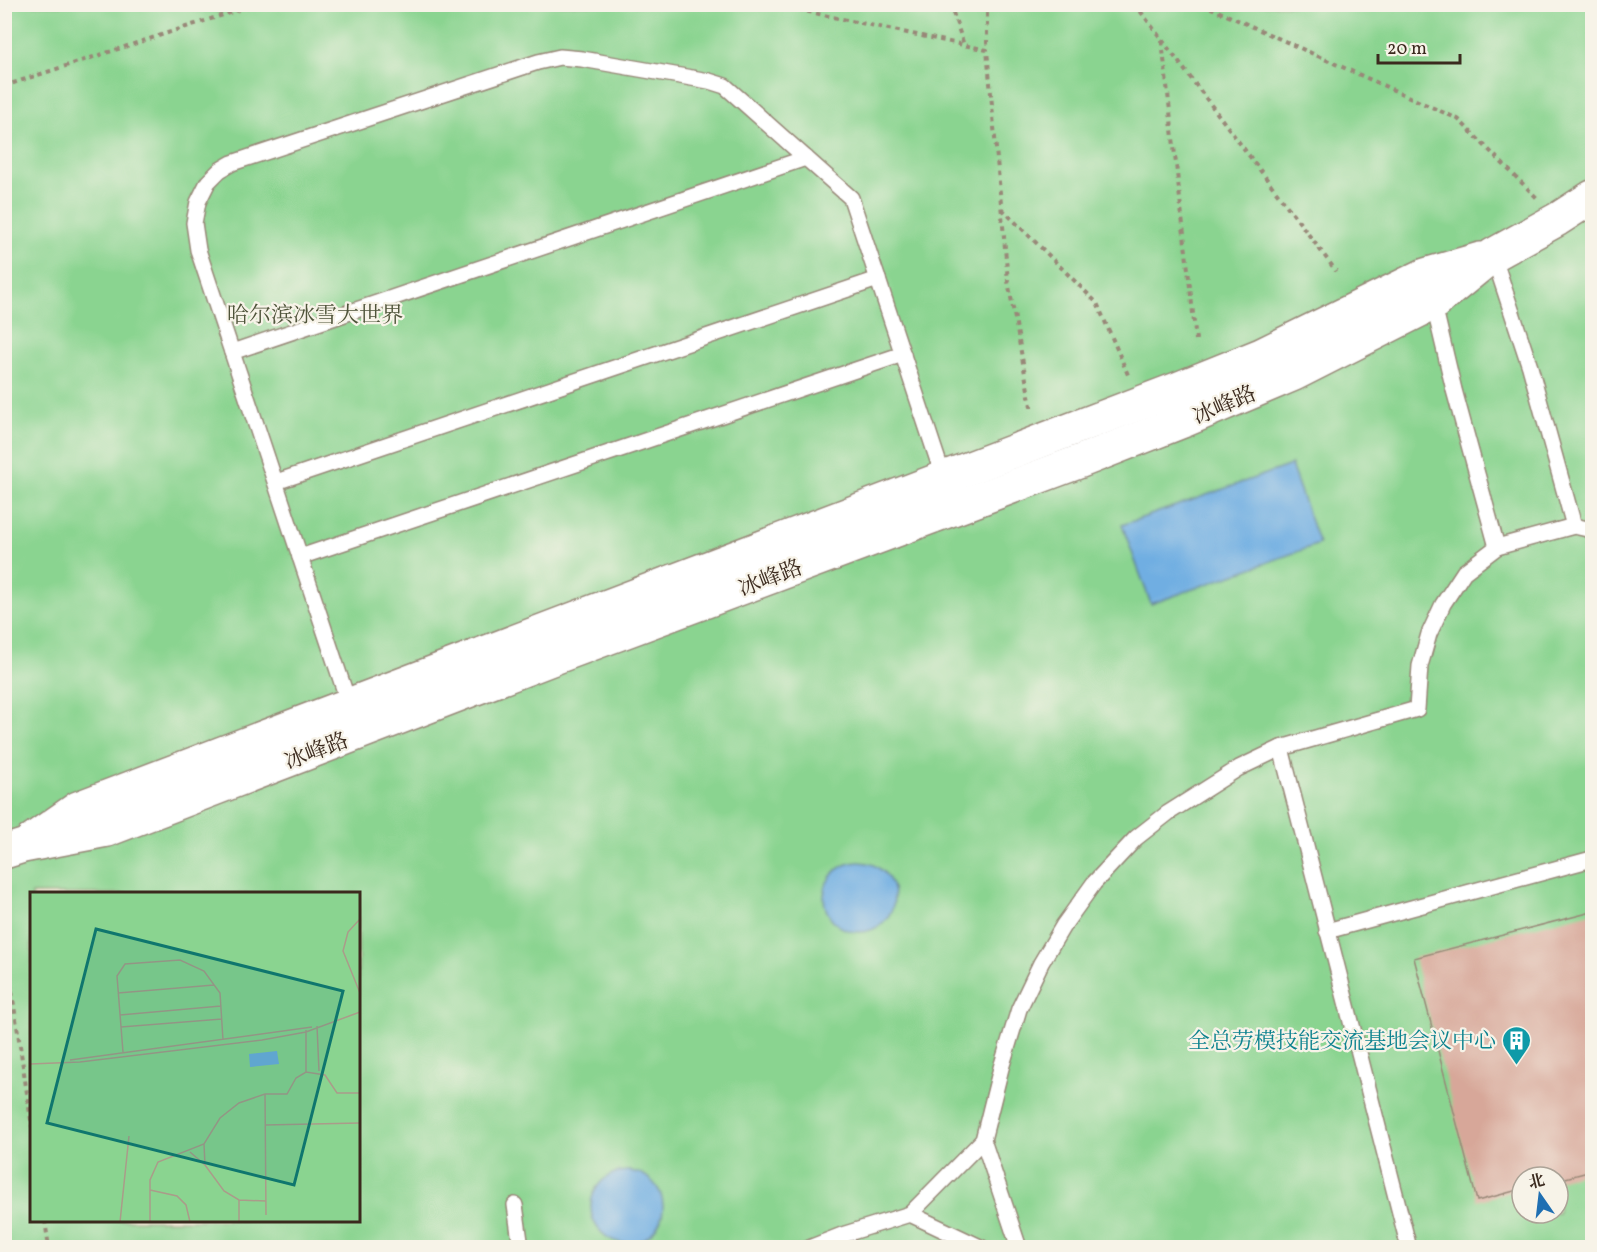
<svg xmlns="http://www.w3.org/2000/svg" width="1597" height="1252" font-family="Vollkorn,'Noto Serif SC',serif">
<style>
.green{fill:#8ad490;stroke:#627f57;stroke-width:1.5;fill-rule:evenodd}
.water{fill:#6faee2;stroke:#556c80;stroke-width:1.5}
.building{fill:#d7a799}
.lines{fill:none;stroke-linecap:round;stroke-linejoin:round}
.service-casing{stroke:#988878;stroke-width:18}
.tertiary-casing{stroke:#988878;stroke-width:36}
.path{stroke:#988878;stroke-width:4;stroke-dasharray:4.5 4.5;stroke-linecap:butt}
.service{stroke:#fff;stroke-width:15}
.tertiary{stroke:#fff;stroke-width:33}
.labels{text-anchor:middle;stroke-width:4.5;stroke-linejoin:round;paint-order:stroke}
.park-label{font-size:22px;fill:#4f543a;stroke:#f7f3e8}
.street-label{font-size:22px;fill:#3b2a1e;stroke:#f7f3e8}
.culture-label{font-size:22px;fill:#0d838f;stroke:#f7f3e8;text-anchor:end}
.inset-road{fill:none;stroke:#ab9b8a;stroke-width:1.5}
.view{fill:#0f766e;fill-opacity:0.15;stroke:#0f766e;stroke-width:3}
.inset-edge{fill:none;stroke:#3b2a1e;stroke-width:3}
</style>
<rect width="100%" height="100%" fill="#f7f3e8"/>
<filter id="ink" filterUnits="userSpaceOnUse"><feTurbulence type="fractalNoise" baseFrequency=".0167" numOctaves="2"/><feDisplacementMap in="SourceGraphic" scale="12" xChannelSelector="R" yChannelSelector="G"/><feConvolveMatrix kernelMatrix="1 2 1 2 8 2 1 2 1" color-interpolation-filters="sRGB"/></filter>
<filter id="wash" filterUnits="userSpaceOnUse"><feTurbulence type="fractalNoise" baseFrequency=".008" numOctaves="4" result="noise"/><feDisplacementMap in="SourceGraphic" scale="24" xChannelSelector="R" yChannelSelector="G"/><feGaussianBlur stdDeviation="1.35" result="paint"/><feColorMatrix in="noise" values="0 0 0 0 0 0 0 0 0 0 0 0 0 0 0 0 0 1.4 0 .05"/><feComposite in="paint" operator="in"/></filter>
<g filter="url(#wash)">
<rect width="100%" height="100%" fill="#f5e7d2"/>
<path class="green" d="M5,5H1592V1247L5,1248ZM32,894H358V1220H32ZM1522,1177H1558V1213H1522Z"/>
<g class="water">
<path d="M1291,465L1319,544L1151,604L1122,525Z"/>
<circle cx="859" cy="897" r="35"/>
<circle cx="627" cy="1207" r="36"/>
</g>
<g id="blocks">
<path class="building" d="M1592,912V1171L1558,1180V1177H1522V1189L1477,1201L1414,958Z"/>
</g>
</g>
<g filter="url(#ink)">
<use href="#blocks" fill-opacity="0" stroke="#988878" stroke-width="1.5"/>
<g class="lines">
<defs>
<g id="service">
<path d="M1493,255L1530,367L1574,526"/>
<path d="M1433,301L1454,390L1497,547"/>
<path d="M232,352L806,158"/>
<path d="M276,482L878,279"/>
<path d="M300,557L903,354"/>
<path d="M349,704L198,250L194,223L198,202L208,182L220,170L232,163L538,62L560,57L582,59L709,81L725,86L851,198L944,479"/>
<path d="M1281,748L1409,1248"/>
<path d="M1327,931L1592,859"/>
<path d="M983,1140L1019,1248"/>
<path d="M515,1205L521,1248"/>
<path d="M910,1214L982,1248"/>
<path d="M809,1248L842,1235L910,1214L983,1140L1001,1068L1019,1009L1041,963L1063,926L1094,883L1136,838L1168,813L1239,768L1281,748L1417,709L1420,666L1429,634L1443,604L1464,572L1497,547L1574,526L1592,530"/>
</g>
<g id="tertiary">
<path d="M32,840L78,808L1177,389L1261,355L1425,275L1480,259"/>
<path d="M4,852L23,846L107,830L559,656L1081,461L1183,421L1294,374L1426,307L1434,303L1493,255L1558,219L1592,197"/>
</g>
</defs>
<use href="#service" class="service-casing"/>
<use href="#tertiary" class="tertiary-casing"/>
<g class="path">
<path d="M772,4L987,50L1008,281L1032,412"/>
<path d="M950,4L964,45"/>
<path d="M987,4V50"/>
<path d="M1135,4L1336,271"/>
<path d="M1202,4L1458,119L1537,198"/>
<path d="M1589,4L1592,9"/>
<path d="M1162,41L1196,340"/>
<path d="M4,86L257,4"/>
<path d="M1002,209L1097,303L1129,377"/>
<path d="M4,938L32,1127"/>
<path d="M45,1220L49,1248"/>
</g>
<use href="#service" class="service"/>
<use href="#tertiary" class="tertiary"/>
</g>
</g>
<defs>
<symbol id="building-pin" viewBox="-11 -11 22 30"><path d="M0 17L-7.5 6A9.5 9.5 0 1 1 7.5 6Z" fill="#0f9aa8" stroke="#f7f3e8"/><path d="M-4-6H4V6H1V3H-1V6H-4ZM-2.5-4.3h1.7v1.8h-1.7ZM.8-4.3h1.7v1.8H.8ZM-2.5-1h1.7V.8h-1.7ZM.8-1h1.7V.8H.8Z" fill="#fff"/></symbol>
</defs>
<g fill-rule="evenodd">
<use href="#building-pin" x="1500" y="1024" width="33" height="45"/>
</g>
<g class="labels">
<g class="park-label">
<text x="315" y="322">哈尔滨冰雪大世界</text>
</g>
<g class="street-label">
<text transform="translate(1224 404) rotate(-23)" y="8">冰峰路</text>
<text transform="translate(770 577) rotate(-21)" y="8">冰峰路</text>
<text transform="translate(316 750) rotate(-21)" y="8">冰峰路</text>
</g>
<g class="culture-label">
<text x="1496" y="1048">全总劳模技能交流基地会议中心</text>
</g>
</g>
<g transform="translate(30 892)">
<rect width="330" height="330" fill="#f5e7d2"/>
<path d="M0,0H330V330H0Z" fill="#8ad490"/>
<path d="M247,159L249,172L220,175L219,162Z" fill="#6faee2"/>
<path class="inset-road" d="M330,27L318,40L313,59L330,101M88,101L184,93M90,123L191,114M287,134L289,179M91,135L192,127M276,138V180M93,160L87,84L95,72L150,68L174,79L190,101L193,148M40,168L282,135M0,172L50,170L232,148L276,140L330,120M235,202L236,323M235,233L330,231M174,252L175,273M160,260L175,273L194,299L209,308L236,309M120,298L147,304L156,313L160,330M90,330L99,244M120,330V288L128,270L174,252L190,226L209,211L235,202H257L266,186L276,180L295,183L307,201H330M209,330V308"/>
<path class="view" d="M66,37L313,99L264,293L17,231Z"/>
<rect width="330" height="330" class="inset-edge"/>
</g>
<rect width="1597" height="1252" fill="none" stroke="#f7f3e8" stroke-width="24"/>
<g transform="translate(1540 1195) rotate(346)"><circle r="28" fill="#f7f3e8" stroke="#aca397" stroke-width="1.5"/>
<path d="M0-4.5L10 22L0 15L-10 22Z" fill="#1f6fb2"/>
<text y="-9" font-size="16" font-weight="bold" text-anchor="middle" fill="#3b2a1e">北</text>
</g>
<path d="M1378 54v9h82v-9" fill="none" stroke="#3b2a1e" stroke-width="3"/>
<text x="1387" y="54" font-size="18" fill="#3b2a1e" stroke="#f7f3e8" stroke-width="4.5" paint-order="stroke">20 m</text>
</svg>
